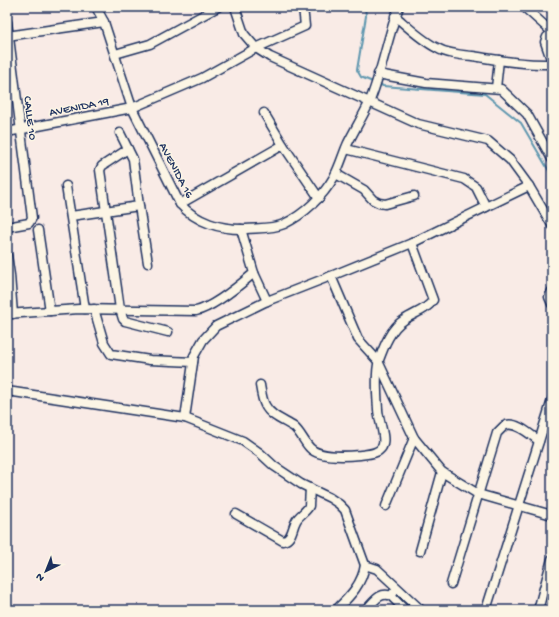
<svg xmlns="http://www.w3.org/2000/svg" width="559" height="617" font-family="'Gochi Hand',sans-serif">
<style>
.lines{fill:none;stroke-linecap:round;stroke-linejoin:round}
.stream{stroke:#5f97af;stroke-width:2}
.minor-casing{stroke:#1b2f5e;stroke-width:11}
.minor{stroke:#fcf5e5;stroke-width:8}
.labels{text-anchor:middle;stroke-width:3;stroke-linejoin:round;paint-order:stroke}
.street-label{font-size:12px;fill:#1b2f5e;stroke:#fcf5e5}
</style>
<rect width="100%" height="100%" fill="#f9ebe6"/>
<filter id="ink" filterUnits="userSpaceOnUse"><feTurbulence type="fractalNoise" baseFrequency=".025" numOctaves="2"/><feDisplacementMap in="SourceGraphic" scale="8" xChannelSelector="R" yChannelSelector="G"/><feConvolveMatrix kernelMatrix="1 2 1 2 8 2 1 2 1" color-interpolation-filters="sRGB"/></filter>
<g filter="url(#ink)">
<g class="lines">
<g class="stream">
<path d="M365,7L366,16L357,70L361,77L375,83"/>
<path d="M379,84L383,86L485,94L521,123L552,176"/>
</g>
<defs>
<g id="minor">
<path d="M96,7L104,22L132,108L180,204C196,222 221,230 246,229C258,228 273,229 284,224C305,214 323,196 334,177C340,166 343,154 348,143C355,129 363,116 369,103C382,72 387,38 399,7"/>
<path d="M524,7L552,32"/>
<path d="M395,16C408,27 421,40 437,48C447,54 461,55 472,56C499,60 525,65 552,64"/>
<path d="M7,22L32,218L29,223L7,227"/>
<path d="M552,34L547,37L545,42L552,62"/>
<path d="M7,36L104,22"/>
<path d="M256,48L270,57L418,124L488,141L510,160L529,186L552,225"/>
<path d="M256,48L305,26L303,7"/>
<path d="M115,54L150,44L218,7"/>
<path d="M378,74L426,83L501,89L527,114L552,159"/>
<path d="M496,88L499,60"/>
<path d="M264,113L283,145"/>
<path d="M7,132L132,108L202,78L256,48L244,34L235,7"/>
<path d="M120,133L133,159L139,206L148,263"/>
<path d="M128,149L102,166L100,170L120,309L123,319L125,321L168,332"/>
<path d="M346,149L464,179L476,187L486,207"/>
<path d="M336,174L364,190L373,200L379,203L385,204L414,196"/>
<path d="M66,186L85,309"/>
<path d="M180,204L283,145L319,198"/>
<path d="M71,216L139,206"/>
<path d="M38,230L50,311"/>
<path d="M7,255L10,275L13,314"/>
<path d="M254,273L267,301"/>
<path d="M331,276L358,339L378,361L414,438L442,472L478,494L552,515"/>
<path d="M552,291L549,297L552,304"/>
<path d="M94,309L104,343L111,354L150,360L193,362"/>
<path d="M7,314L79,309L196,311C214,307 240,285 254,273L241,229"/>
<path d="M260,385C261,391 262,399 265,405C270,416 285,421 294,427C301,433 304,442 310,448C319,458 349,456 360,455C368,454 378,454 382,447C387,439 378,419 378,409C377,395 375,373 379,360C384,346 391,328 404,320C414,313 427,310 433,300L412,243"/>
<path d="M7,391L185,418L243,441L260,453L274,466L301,484L330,498L339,504L345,510L365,565C362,585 349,597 336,610"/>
<path d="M185,418L194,356L203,340L216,326L267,301L331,276L412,243L529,186"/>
<path d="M386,506L414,438"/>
<path d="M236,514L283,541C292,540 292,528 296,521C299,515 306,512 309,506L310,488"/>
<path d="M420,551L442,472"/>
<path d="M365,565L377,569L421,610"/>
<path d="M451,584L497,433C499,431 502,428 504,426C515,420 531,435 539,441"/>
<path d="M394,592L392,595V597L405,610"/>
<path d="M366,610C374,602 379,591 392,596"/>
<path d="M486,610L552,400"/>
<path d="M538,610L552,559"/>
</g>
</defs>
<use href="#minor" class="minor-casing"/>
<use href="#minor" class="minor"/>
</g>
</g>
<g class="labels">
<g class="street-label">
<text transform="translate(79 106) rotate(-11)" y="4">AVENIDA 19</text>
<text transform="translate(31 118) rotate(83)" y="4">CALLE 10</text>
<text transform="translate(177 170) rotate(62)" y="4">AVENIDA 16</text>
</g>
</g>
<rect width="559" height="617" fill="none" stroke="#fcf5e5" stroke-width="24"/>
<rect x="12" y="12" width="535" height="593" fill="none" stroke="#1b2f5e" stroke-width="1.5" filter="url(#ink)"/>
<g transform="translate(46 571) rotate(223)" stroke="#fcf5e5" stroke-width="3" paint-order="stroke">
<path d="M0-3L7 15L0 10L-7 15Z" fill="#1b2f5e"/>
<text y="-6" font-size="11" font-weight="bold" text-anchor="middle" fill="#1b2f5e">N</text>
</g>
</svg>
